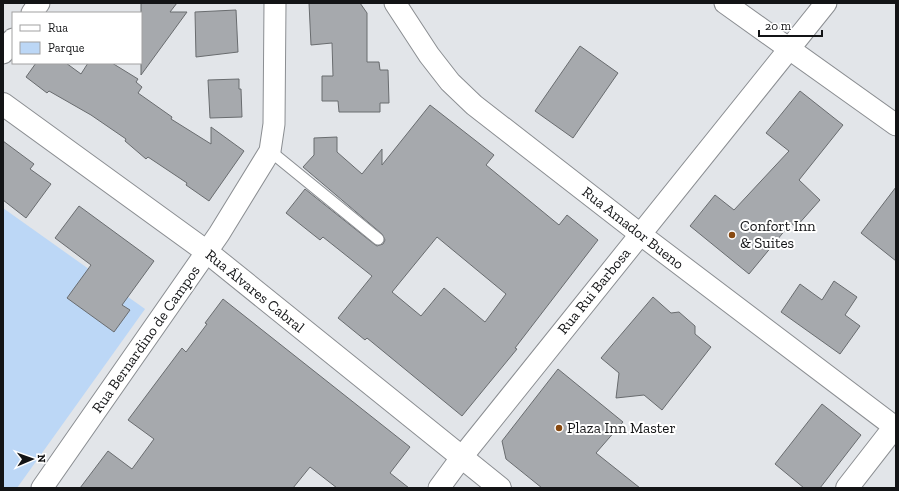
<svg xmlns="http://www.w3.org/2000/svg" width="899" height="491" font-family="'Zilla Slab',serif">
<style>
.green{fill:#bcd7f6}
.building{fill:#a6a9ad;stroke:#696c6f;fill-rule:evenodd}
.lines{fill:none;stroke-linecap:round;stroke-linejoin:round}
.lane-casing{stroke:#8b8e92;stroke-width:13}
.street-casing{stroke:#8b8e92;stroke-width:23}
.secondary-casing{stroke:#8b8e92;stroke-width:24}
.lane{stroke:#fff;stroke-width:11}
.street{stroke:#fff;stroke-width:21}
.secondary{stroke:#fff;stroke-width:22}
.poi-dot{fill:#884910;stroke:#fff;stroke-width:1.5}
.labels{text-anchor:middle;stroke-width:4;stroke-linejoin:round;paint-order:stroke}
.poi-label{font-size:15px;fill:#131416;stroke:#fff;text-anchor:start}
.street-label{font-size:15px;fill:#131416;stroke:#fff}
</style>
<rect width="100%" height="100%" fill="#e2e5e9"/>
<path class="green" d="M3,208L145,309L17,488H3Z"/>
<g class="building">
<path d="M141,3H177L170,12H187L141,75Z"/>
<path d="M309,3H360L367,13V62H379L380,70H388L389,103H380V112H339L338,101H322V76H333L332,43L311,45Z"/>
<path d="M236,10L238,52L196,57L195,12Z"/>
<path d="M580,46L618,73L573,138L535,111Z"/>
<path d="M36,63H66L81,74L88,63H112L138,79L136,82L142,87L138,93L172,117L171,119L211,144V127L244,151L209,201L186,185L187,183L148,157L146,159L125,141L126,139L91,115L49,91L47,93L26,77Z"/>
<path d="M239,79V89H241L242,117L210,118L208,80Z"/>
<path d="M800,91L843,125L799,180L820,200L796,227L791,223L749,274L690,226L715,195L734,210L789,151L766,133Z"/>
<path d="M430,105L494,155L486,165L559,225L567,215L598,240L515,348L517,349L462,416L367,338L365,340L338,318L372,276L323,237L320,240L286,213L305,189L374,244L377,246L383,244L385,240L382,234L303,167L314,155V138L337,137V152L362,174L382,149V165ZM437,237L506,294L485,322L444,288L421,316L392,292Z"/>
<path d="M3,141L34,164L30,169L51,184L26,218L3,200Z"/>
<path d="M896,187V261L861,233Z"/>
<path d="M79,206L154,261L122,305L130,310L114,332L67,298L91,265L55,238Z"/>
<path d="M834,281L857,297L845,315L860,326L840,354L781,312L800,284L822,300Z"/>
<path d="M653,297L671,313L679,312L695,326V334L711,347L662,410L644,395L616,398L619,373L601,358Z"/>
<path d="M223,299L410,447L390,473L409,488H337L310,467L293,488H80L108,451L132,469L154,439L128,420L182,348L186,352L207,324L205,323Z"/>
<path d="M558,369L623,422L596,453L640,488H542L506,459L502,441Z"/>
<path d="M822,404L861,435L820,488H804L775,464Z"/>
</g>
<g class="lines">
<defs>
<path id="lane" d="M270,151L378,239"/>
<g id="street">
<path d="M395,3L429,55L450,82L474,105L640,234L896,428"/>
<path d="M725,3L896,125"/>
<path d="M32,13L39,3"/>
<path d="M3,53L13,39"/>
<path d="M42,488L219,234L270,151L274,124L275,3"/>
<path d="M439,488L461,458L826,3"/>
</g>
<g id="secondary">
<path d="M3,104L207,252L500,488"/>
<path d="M847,488L896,425"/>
</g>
</defs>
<use href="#lane" class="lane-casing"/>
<use href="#street" class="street-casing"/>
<use href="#secondary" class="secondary-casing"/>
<use href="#lane" class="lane"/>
<use href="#street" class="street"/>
<use href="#secondary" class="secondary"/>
</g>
<g class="poi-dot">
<circle cx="732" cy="235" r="4"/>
<circle cx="559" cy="428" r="4"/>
</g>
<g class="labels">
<g class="poi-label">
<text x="740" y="231">Confort Inn<tspan x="740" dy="17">&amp; Suites</tspan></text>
<text x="567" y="433">Plaza Inn Master</text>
</g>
<g class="street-label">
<text transform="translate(633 228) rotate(38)" y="5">Rua Amador Bueno</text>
<text transform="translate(255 291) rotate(39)" y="5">Rua Álvares Cabral</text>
<text transform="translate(594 291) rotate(-51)" y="5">Rua Rui Barbosa</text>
<text transform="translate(146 339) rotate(-55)" y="5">Rua Bernardino de Campos</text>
</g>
</g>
<rect width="899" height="491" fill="none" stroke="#131416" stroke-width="8"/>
<rect x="12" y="12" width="130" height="52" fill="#ffffff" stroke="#a1a1a2"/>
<rect x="20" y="25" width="20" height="6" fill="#ffffff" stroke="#a1a1a2"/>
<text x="48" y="32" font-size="12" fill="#131416">Rua</text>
<rect x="20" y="42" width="20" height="12" fill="#bcd7f6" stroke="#a1a1a2"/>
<text x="48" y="52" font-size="12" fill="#131416">Parque</text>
<g transform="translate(32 459) rotate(88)" stroke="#ffffff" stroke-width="3" paint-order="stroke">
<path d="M0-3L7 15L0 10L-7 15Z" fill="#131416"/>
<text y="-6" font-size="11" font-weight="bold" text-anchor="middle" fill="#131416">N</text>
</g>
<path d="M759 30v6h63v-6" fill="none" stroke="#131416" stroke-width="2"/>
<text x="765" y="30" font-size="12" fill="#131416" stroke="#ffffff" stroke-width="3" paint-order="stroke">20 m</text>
</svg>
